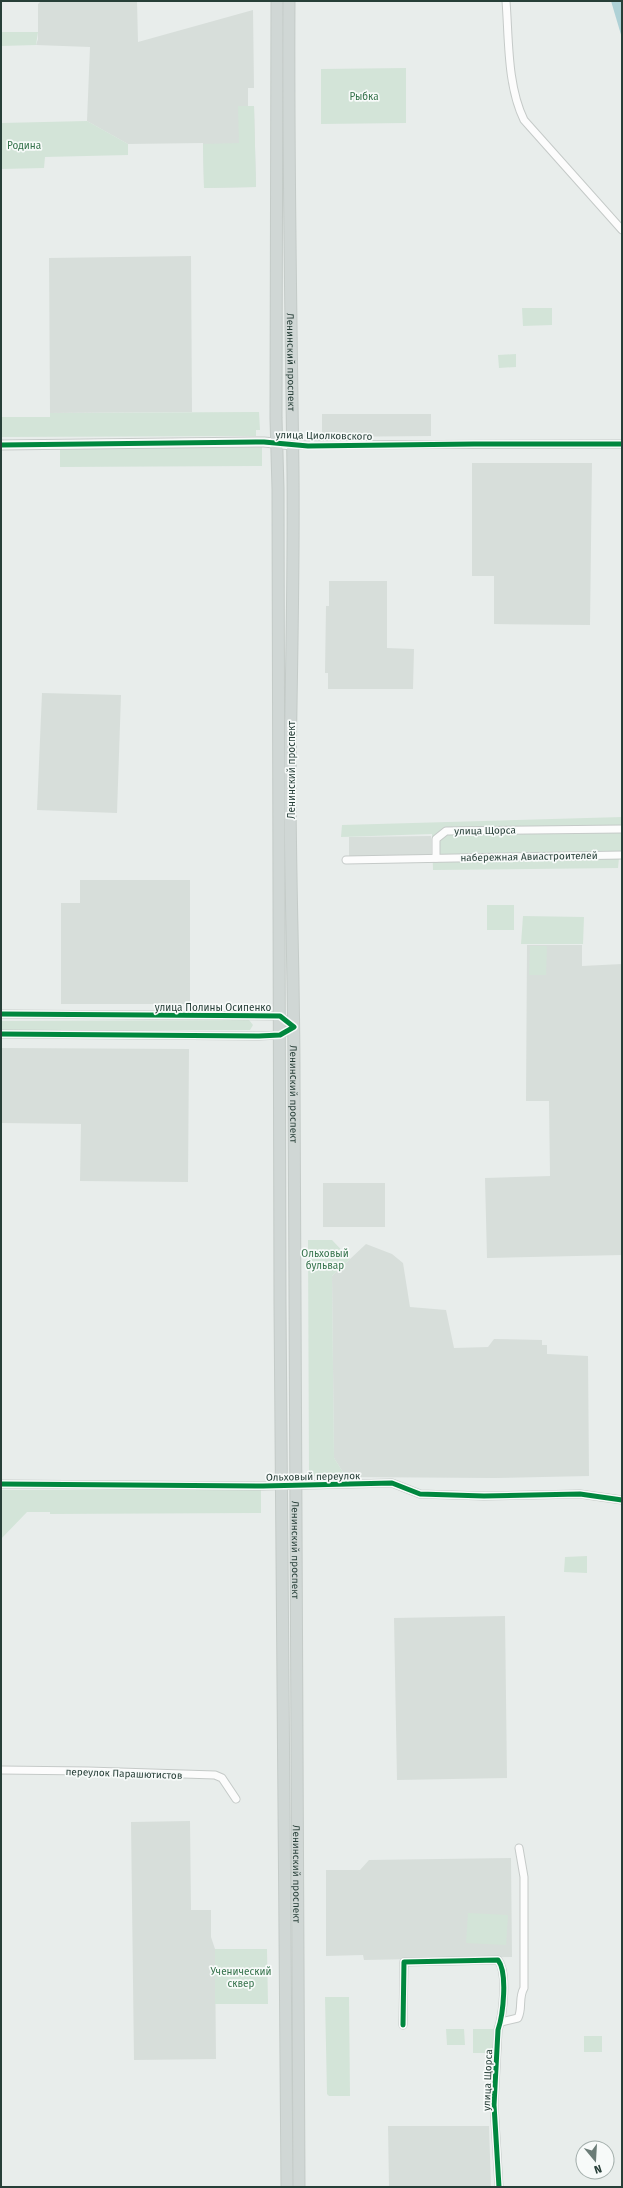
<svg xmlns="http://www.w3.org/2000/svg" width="623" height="2188" font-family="'Fira Sans',sans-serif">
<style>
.built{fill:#d7deda}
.green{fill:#d3e4d8}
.water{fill:#aed1d6}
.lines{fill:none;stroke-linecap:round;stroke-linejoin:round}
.minor-casing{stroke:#c5cac8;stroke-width:9}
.tertiary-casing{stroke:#c5cac8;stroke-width:11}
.primary-casing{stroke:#c4cbc8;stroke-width:13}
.minor{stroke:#fcfcfc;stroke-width:7}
.tertiary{stroke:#fcfcfc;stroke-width:9}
.primary{stroke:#d0d7d5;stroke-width:11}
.cycleway-casing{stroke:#f7faf9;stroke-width:8}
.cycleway{stroke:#00873e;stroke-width:5}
.labels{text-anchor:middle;stroke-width:3.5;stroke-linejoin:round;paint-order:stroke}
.park-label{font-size:10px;fill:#35724b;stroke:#f7faf9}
.street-label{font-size:10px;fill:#273f38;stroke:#f7faf9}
</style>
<rect width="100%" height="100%" fill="#e8edeb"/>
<g class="built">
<path d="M41,1H137L138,42L253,10L254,88H248V106H254L256,187L204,188L203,143L128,144L87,121L90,47L36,45L38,39V4Z"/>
<path d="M191,256L192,412L50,413L49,258Z"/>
<path d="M322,414H431V436L322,437Z"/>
<path d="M472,463H592L590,625L494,624V576H472Z"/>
<path d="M329,581H387V648L414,649L413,689H328V673H325L326,606H329Z"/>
<path d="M42,693L121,695L117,813L37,810Z"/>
<path d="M431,836V855L427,857H349V837Z"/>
<path d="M80,880H190V1004H61V903H80Z"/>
<path d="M527,945H582V966L622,964V1255L487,1258L485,1178L550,1176L549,1101H526Z"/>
<path d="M1,1048L189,1049L188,1182L80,1181L81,1124L1,1123Z"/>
<rect x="323" y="1183" width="62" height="44"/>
<path d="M366,1244L392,1254L403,1263L410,1307L446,1310L454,1348L488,1347L494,1339L542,1340V1345H547V1354L588,1356L589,1476L495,1478L346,1477L334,1458L332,1276Z"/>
<path d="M505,1616L507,1778L397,1780L394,1618Z"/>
<path d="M190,1821L191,1910H211V1937L215,1949L216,2059L134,2060L131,1822Z"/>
<path d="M511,1858L512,1957L364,1960L363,1955L326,1956V1870H360L369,1860Z"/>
<path d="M388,2126H489L491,2187H389Z"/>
</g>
<g class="green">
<path d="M1,32H38L36,45L1,46Z"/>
<path d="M406,68V123L321,124V69Z"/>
<path d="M238,106H254L256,187L204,188L203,144L239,143Z"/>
<path d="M87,121L128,144V155L45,157L44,168L1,169V123Z"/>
<path d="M522,308H552V325L523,326Z"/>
<path d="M516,354V367L499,368L498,355Z"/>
<path d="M259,412L260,430H256V436L1,437V417H50V413Z"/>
<path d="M262,447V466L60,467V448Z"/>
<path d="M622,817V858H619L618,868L433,870L432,834L341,837L342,825Z"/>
<rect x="487" y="905" width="27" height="25"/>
<path d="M523,916L584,917L583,944H521Z"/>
<path d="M530,946H547L546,975H529Z"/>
<path d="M249,1020L253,1025L250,1030L1,1031V1021Z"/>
<path d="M308,1240H332L350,1259L332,1276L334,1458L346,1477L309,1476Z"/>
<path d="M261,1489V1513L50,1514V1512H27L1,1539V1490Z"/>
<path d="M587,1556V1573L564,1572L565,1557Z"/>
<path d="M468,1913L508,1915L506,1945L466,1943Z"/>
<path d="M215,1949H267L268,2004H215Z"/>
<path d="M325,1997H349L350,2096H329L327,2094Z"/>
<path d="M446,2029H464L465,2045H447Z"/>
<path d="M473,2029H493L494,2053H473Z"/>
<rect x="584" y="2036" width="18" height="16"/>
</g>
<path class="water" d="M611,1H622V38Z"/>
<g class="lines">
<defs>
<g id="minor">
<path d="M506,1C509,39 507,85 524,120L622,230"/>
<path d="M292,445L622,444"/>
<path d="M436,858V839L446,831L622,829"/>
<path d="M346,860L622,855"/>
<path d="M1,1014L280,1016L294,1027L280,1035L259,1036L1,1034"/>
<path d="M1,1484L263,1486L392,1483L420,1494L484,1496L580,1494L622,1500"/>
<path d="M1,1770L88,1771L215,1775L222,1778L236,1799"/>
<path d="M501,2022L518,2018C523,2008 518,1998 524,1988V1877L519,1848"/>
<path d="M403,2025L404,1962L498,1960C508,1973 503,2015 498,2030L494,2105L499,2187"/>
</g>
<path id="tertiary" d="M1,445L264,442L292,445"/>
<g id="primary">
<path d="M277,1L276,418L278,489L280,1304L287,2187"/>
<path id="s1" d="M289,1C288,158 291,316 293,473C294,576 291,678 290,781C290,880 294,979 294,1078C296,1447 296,1817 299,2187"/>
</g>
</defs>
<use href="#minor" class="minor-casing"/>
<use href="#tertiary" class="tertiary-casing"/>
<use href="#primary" class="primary-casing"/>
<use href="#minor" class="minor"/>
<use href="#tertiary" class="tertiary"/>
<use href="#primary" class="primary"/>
<defs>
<g id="cycleway">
<path d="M1,445L264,442L308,446L474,444H622"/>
<path d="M1,1014L280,1016L294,1027L280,1035L259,1036L1,1034"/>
<path d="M1,1484L263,1486L392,1483L420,1494L484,1496L580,1494L622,1500"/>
<path d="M403,2025L404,1962L498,1960C508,1973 503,2015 498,2030L494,2105L499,2187"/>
</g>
</defs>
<use href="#cycleway" class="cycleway-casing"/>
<use href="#cycleway" class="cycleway"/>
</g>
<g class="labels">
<g class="park-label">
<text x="364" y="100">Рыбка</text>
<text x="24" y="149">Родина</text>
<text x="325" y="1257">Ольховый<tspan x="325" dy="12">бульвар</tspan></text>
<text x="241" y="1975">Ученический<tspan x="241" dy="12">сквер</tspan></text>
</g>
<g class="street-label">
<text dy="4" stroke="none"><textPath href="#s1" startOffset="361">Ленинский проспект</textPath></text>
<text transform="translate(324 435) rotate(1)" y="4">улица Циолковского</text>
<text transform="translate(291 770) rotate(-90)" y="4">Ленинский проспект</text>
<text transform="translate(485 830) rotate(-1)" y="4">улица Щорса</text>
<text transform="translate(529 856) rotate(-1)" y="4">набережная Авиастроителей</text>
<text x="213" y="1011">улица Полины Осипенко</text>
<text dy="4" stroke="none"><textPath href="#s1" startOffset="1093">Ленинский проспект</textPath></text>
<text transform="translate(313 1476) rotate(-1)" y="4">Ольховый переулок</text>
<text dy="4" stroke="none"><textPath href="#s1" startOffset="1549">Ленинский проспект</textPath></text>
<text transform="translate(124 1773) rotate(2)" y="4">переулок Парашютистов</text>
<text dy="4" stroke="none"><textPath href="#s1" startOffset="1873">Ленинский проспект</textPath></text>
<text transform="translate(487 2080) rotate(-88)" y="4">улица Щорса</text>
</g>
</g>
<rect width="623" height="2188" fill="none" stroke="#273f38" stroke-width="4"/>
<g transform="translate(595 2160) rotate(162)"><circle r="19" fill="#f7faf9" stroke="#a4afac"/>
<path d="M0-3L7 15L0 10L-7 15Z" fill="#6b7c77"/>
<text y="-6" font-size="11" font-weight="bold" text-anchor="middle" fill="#273f38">N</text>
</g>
</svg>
